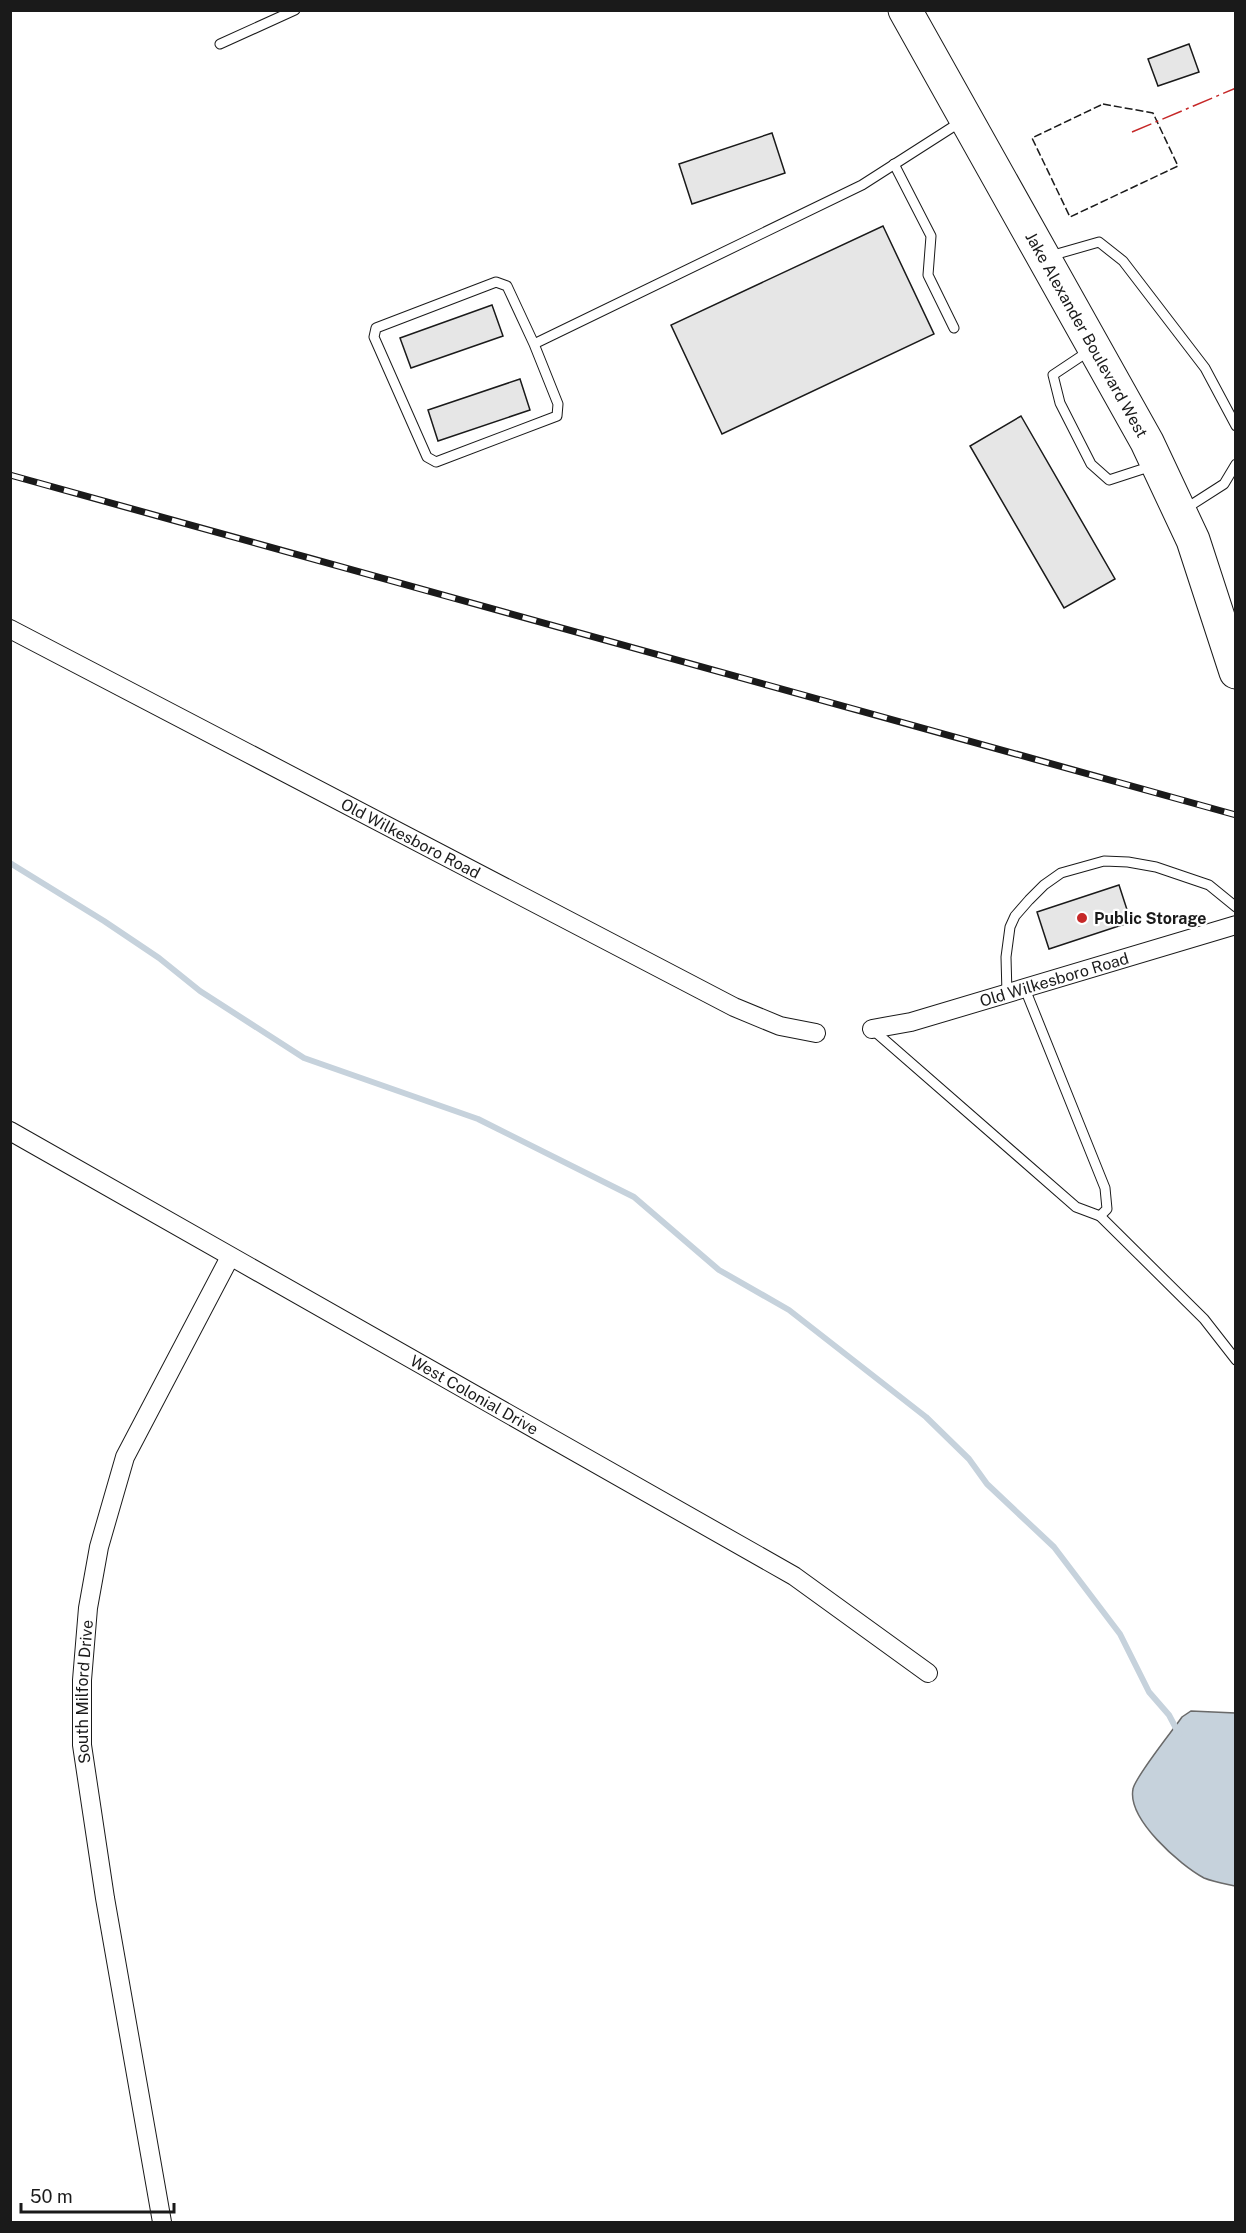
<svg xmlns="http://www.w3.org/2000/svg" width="1246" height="2233" font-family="'Public Sans',sans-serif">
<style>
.water{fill:#c6d2dc;stroke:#6a6a6a;stroke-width:1.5}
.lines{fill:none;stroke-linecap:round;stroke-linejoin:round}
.stream{stroke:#c6d2dc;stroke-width:6}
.building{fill:#e6e6e6;stroke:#1a1a1a;stroke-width:1.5}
.lane-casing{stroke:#1a1a1a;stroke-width:11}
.street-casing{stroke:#1a1a1a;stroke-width:20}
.highway-casing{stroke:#1a1a1a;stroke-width:35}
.lane{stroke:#fff;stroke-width:9}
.street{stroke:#fff;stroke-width:18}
.highway{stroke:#fff;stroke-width:33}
.rail-casing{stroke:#1a1a1a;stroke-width:7}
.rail{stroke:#fff;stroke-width:4.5;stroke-dasharray:14;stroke-linecap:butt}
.fence{stroke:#1a1a1a;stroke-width:1.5;stroke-dasharray:8 3;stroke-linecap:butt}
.power{stroke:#c62828;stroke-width:1.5;stroke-dasharray:21 4.5 3 4.5;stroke-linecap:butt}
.poi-dot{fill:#c62828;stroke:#fff;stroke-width:2}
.labels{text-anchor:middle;stroke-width:4.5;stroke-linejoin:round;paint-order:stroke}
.street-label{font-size:16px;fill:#1a1a1a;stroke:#fff}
.poi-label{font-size:16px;font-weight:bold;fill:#1a1a1a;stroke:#fff;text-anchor:start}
</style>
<rect width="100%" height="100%" fill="#fff"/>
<path class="water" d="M1191,1711L1235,1713V1886C1226,1884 1214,1882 1204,1878C1180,1865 1127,1819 1133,1789C1135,1777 1173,1730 1182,1717Z"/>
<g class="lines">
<path class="stream" d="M10,863L104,921L159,958L200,991L304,1058L478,1119L634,1197L719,1270L789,1310L926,1417L969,1459L987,1484L1054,1547L1120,1634L1149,1692L1169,1715L1179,1734"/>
</g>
<g class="building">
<path d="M1189,44L1199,72L1158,86L1148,59Z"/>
<path d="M772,133L785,173L692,204L679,164Z"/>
<path d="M883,226L934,334L722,434L671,325Z"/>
<path d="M492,305L503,336L411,368L400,338Z"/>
<path d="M520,379L530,410L438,441L428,410Z"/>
<path d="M1021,416L1115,579L1064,608L970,446Z"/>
<path d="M1119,885L1131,922L1049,949L1037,912Z"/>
</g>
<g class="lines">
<defs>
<g id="lane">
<path d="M220,44L295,10"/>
<path d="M894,164L931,236L928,275L954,328"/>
<path d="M1050,256L1099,242L1123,261L1205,368L1236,426"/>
<path d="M534,344L507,286L496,282L376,328L374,337L427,457L436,462L557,416L558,404L534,344L862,185L962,121"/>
<path d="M1089,351L1053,375L1060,403L1091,464L1109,480L1152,466"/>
<path d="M1185,509L1224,484L1236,464"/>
<path d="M1007,994L1006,957L1010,927L1015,916L1029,900L1044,885L1061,873L1104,861L1128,862L1156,867L1209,885L1236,907"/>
<path d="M872,1029L1076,1207L1100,1216L1107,1209L1105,1188L1025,989"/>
<path d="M1100,1216L1204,1319L1236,1360"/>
</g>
<g id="street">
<path id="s1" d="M10,629L734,1007L780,1026L816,1033"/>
<path id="s2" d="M872,1029L911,1022L1236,925"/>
<path id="s3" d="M10,1131L794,1576L928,1673"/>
<path id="s4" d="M162,2222L105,1898L82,1745V1680L88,1608L99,1547L125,1457L230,1257"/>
</g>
<g id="highway">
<path id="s5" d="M905,10L1147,442L1193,540L1236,672"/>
</g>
</defs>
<use href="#lane" class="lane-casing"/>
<use href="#street" class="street-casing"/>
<use href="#highway" class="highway-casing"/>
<use href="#lane" class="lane"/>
<use href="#street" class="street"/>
<use href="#highway" class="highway"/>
<defs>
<path id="rail" d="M10,475L1236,815"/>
</defs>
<use href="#rail" class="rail-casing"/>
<use href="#rail" class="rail"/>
<path class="fence" d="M1103,104L1153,113L1178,166L1070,217L1032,138Z"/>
<path class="power" d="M1132,132L1236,88"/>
</g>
<circle class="poi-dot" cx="1082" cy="918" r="6"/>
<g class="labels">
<g class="street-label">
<text dy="6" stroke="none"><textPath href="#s5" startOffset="372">Jake Alexander Boulevard West</textPath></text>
<text dy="6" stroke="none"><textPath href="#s1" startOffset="452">Old Wilkesboro Road</textPath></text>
<text dy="6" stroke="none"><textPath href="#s2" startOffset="189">Old Wilkesboro Road</textPath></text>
<text dy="6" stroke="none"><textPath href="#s3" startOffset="534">West Colonial Drive</textPath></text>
<text dy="6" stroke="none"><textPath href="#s4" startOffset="537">South Milford Drive</textPath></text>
</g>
<g class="poi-label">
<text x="1094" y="924">Public Storage</text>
</g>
</g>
<rect width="1246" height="2233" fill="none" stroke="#1a1a1a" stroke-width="24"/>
<path d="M21 2203v9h153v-9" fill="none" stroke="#1a1a1a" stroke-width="3"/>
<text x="30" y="2203" font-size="18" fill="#1a1a1a" stroke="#ffffff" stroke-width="4.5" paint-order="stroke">50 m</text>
</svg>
